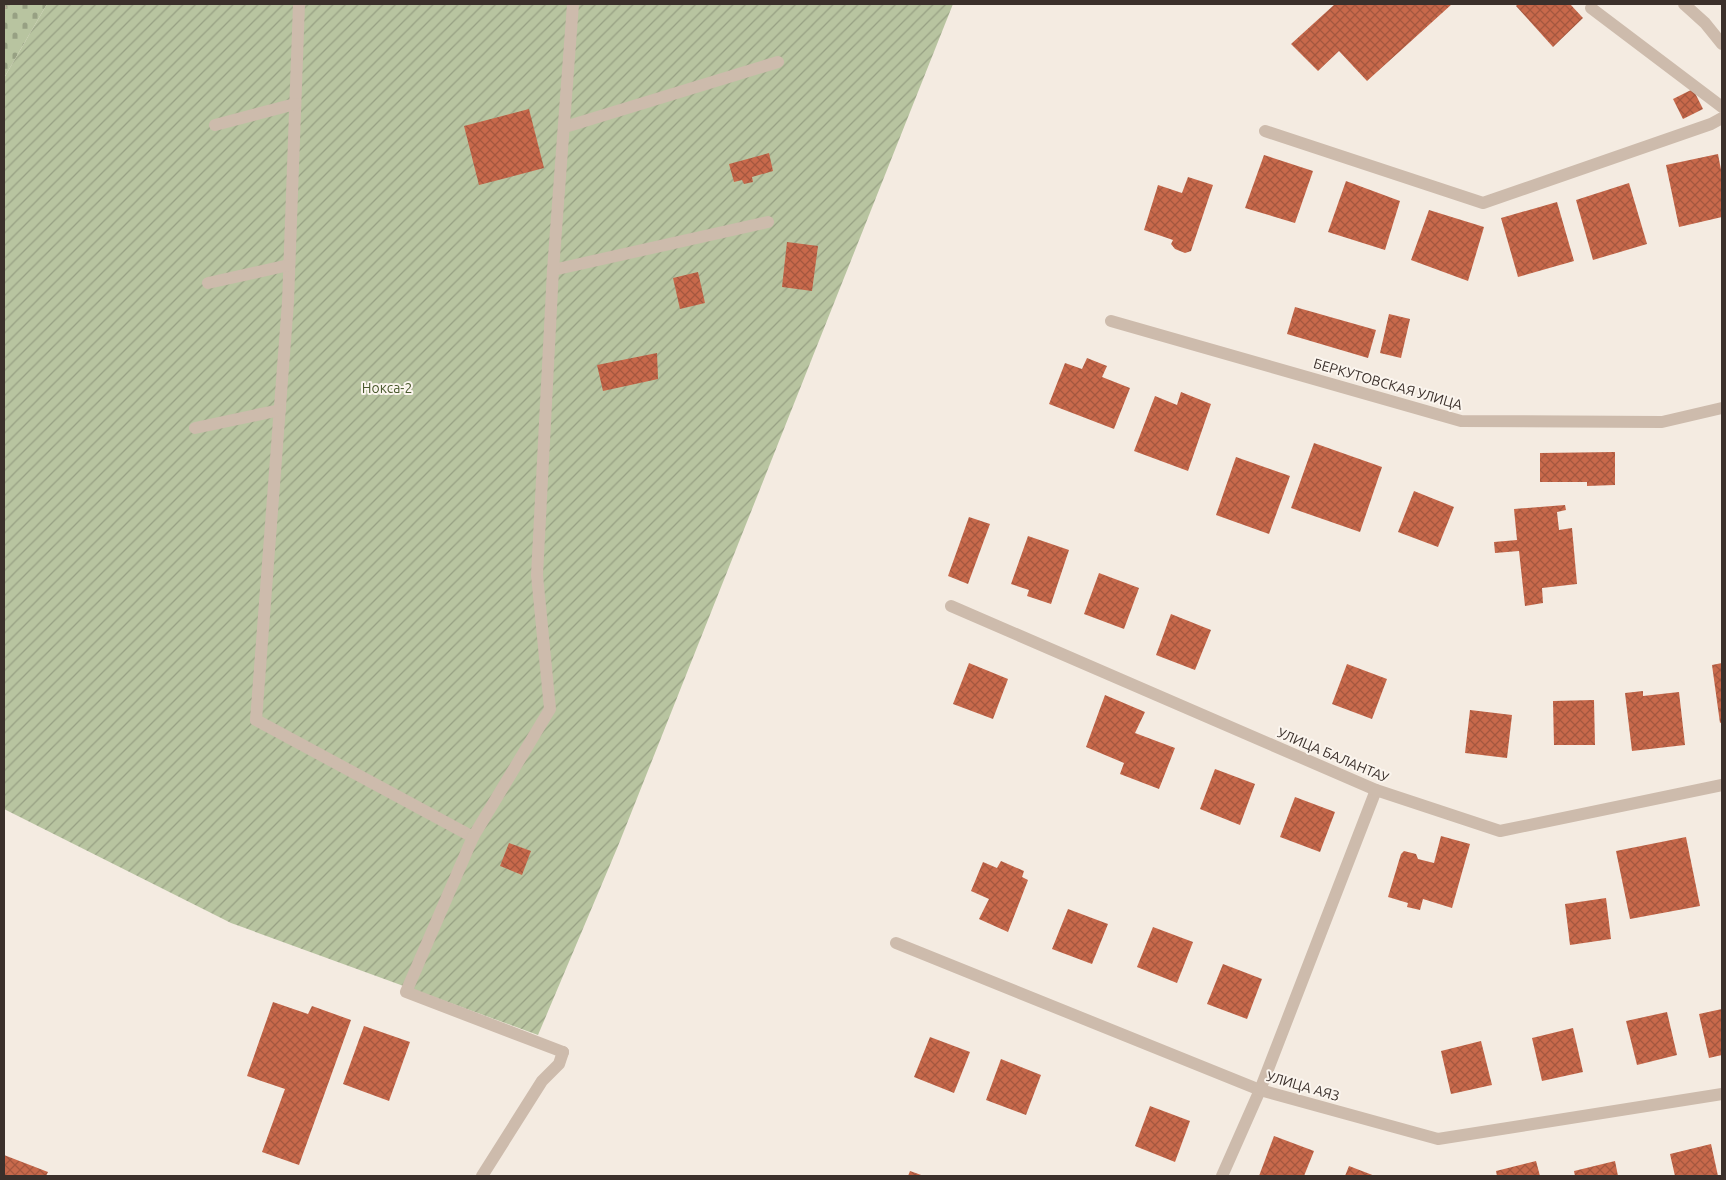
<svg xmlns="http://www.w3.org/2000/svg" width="1726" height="1180" font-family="Ubuntu,sans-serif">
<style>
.cemetery{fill:url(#cemetery-stones)}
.garden{fill:url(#garden-furrows)}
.building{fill:url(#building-cross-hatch)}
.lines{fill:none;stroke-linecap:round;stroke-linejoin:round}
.path{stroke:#b9a596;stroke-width:3;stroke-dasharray:2.5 2.5;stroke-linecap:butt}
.service{stroke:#cdbbac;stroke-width:12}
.minor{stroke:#cdbbac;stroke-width:12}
.tertiary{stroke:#cdbbac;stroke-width:12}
.labels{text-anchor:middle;stroke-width:4;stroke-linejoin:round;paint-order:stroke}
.street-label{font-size:14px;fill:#3b302b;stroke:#fbf5ee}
.park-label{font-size:14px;fill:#4a5a2e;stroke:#fbf5ee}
</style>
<defs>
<pattern id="cemetery-stones" width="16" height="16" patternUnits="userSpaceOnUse" patternTransform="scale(1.25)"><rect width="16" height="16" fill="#b8c4a0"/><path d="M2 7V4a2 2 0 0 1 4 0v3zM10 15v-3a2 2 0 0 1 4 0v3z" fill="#97a083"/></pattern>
<pattern id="garden-furrows" width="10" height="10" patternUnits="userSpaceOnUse" patternTransform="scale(1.25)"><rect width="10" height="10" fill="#b8c4a0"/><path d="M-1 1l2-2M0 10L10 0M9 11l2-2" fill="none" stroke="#97a083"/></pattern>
<pattern id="building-cross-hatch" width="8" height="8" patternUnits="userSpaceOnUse" patternTransform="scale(1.25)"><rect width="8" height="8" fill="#c8694b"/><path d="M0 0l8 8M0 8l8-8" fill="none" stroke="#a4573f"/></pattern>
</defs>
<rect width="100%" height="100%" fill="#f4ebe1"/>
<path class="cemetery" d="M4,4H47L4,78Z"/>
<path class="garden" d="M47,4H953L618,846L538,1035L231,923L4,809V78Z"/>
<g class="building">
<path d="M1335,4H1452L1367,81L1339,51L1318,71L1291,44Z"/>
<path d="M1518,4H1570L1583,18L1553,47L1516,6Z"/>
<path d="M1693,89L1703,109L1683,119L1673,99Z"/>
<path d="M529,109L544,168L479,185L464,126Z"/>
<path d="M769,153L773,171L752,177L753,182L744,184L742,180L734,182L729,164Z"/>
<path d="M1718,154L1722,175V217L1679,227L1666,165Z"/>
<path d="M1264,155L1313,171L1295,223L1245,208Z"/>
<path d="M1188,177L1213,185L1191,251L1185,253L1175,249L1171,244L1173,240L1144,230L1158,185L1182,193Z"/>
<path d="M1346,181L1400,201L1385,250L1328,232Z"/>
<path d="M1629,183L1647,244L1593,260L1576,200Z"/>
<path d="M1557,202L1574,261L1518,277L1501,218Z"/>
<path d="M1429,210L1484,227L1468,281L1411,260Z"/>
<path d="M787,242L818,246L812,291L782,287Z"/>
<path d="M698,272L705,303L680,309L673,278Z"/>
<path d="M1295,307L1376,330L1368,358L1287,334Z"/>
<path d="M1389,314L1410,319L1401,358L1380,353Z"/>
<path d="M657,353L658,379L603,391L597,365Z"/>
<path d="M1087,358L1107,366L1102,377L1130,388L1114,429L1049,404L1065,363L1082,369Z"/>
<path d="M1181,392L1211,404L1188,471L1134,451L1155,396L1177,405Z"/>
<path d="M1314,443L1382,467L1360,532L1291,508Z"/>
<path d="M1615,452V485L1587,486V482H1540V453Z"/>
<path d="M1236,457L1290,476L1269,534L1216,515Z"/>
<path d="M1414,491L1454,507L1438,547L1398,532Z"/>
<path d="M1565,505L1566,510L1557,512L1559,530L1572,528L1577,584L1542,588L1543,603L1525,606L1519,551L1495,553L1494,542L1517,540L1514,509Z"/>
<path d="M969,517L990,524L968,584L948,576Z"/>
<path d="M1028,536L1069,550L1051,604L1027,596L1029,590L1011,584Z"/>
<path d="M1099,573L1139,588L1124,629L1084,614Z"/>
<path d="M1171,614L1211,630L1195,670L1156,655Z"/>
<path d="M969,663L1008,679L993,719L953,704Z"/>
<path d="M1722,663V722L1720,723L1712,665Z"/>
<path d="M1347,664L1387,679L1372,719L1332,704Z"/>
<path d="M1643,691V696L1679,692L1685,745L1632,751L1625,693Z"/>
<path d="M1105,695L1145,712L1135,733L1175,748L1159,789L1120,774L1124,763L1086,747Z"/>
<path d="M1594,700L1595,745H1554L1553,701Z"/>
<path d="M1470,710L1512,715L1507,758L1465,753Z"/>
<path d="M1215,769L1255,784L1240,825L1200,809Z"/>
<path d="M1295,797L1335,812L1320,852L1280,837Z"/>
<path d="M1441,836L1470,844L1452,908L1423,899L1420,910L1407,907L1408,903L1388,897L1401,854L1404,851L1416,854L1418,859L1434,863Z"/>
<path d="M1686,837L1700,906L1630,919L1616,851Z"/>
<path d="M509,843L531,851L522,875L500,866Z"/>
<path d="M1001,861L1024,871L1022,877L1028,880L1008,932L979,919L989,899L971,891L983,862L997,868Z"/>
<path d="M1606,898L1611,939L1570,945L1565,904Z"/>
<path d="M1068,909L1108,924L1092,964L1052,949Z"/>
<path d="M1153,927L1193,942L1177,983L1137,967Z"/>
<path d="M1223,964L1262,979L1247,1019L1207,1004Z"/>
<path d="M273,1002L308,1014L312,1006L351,1020L299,1165L262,1152L285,1089L247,1076Z"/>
<path d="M1722,1009V1055L1709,1058L1699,1014Z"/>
<path d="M1667,1012L1677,1055L1637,1065L1626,1021Z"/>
<path d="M364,1026L410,1042L389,1101L343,1084Z"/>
<path d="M1573,1028L1583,1072L1542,1081L1532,1038Z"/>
<path d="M930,1037L970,1052L954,1093L914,1077Z"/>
<path d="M1481,1041L1492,1085L1451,1094L1441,1051Z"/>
<path d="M1001,1059L1041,1075L1026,1115L986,1100Z"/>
<path d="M1150,1106L1190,1121L1175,1162L1135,1146Z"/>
<path d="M1274,1136L1314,1151L1304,1176H1259Z"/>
<path d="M1711,1144L1718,1176H1675L1670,1154Z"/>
<path d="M4,1155L48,1172L46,1176H4Z"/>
<path d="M1536,1161L1540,1176H1497L1496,1171Z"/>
<path d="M1615,1161L1618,1176H1575L1574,1171Z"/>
<path d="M1349,1166L1375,1176H1345Z"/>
<path d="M910,1171L924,1176H908Z"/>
</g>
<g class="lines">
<path class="path" d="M4,8L9,4"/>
<g class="service">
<path d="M299,4L288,302L256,720L473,837"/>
<path d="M1591,8L1722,107"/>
<path d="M215,125L295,104"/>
<path d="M565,127L778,62"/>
<path d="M553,270L768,222"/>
<path d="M208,283L289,265"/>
<path d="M195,428L280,410"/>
<path d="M563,1052L406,992L473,837L550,709L537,575L553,270L573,4"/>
<path d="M1222,1176L1260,1090L1376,790"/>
</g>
<g class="minor">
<path d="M1265,131L1483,203L1711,124L1722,118"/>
<path d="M1111,321L1461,421L1662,422L1722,408"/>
<path d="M951,606L1376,790L1500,831L1722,785"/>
<path d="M896,943L1260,1090L1438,1139L1722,1094"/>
<path d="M482,1176L542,1081L559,1064L563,1052"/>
</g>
<path class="tertiary" d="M1684,4L1705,23L1722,44"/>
</g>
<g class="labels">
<g class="street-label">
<text transform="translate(1388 384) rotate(16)" y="5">БЕРКУТОВСКАЯ УЛИЦА</text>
<text transform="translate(1333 755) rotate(23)" y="5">УЛИЦА БАЛАНТАУ</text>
<text transform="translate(1303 1086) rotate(16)" y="5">УЛИЦА АЯЗ</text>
</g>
<g class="park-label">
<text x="387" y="393">Нокса-2</text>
</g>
</g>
<rect width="1726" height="1180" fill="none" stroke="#3b302b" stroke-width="10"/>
</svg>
